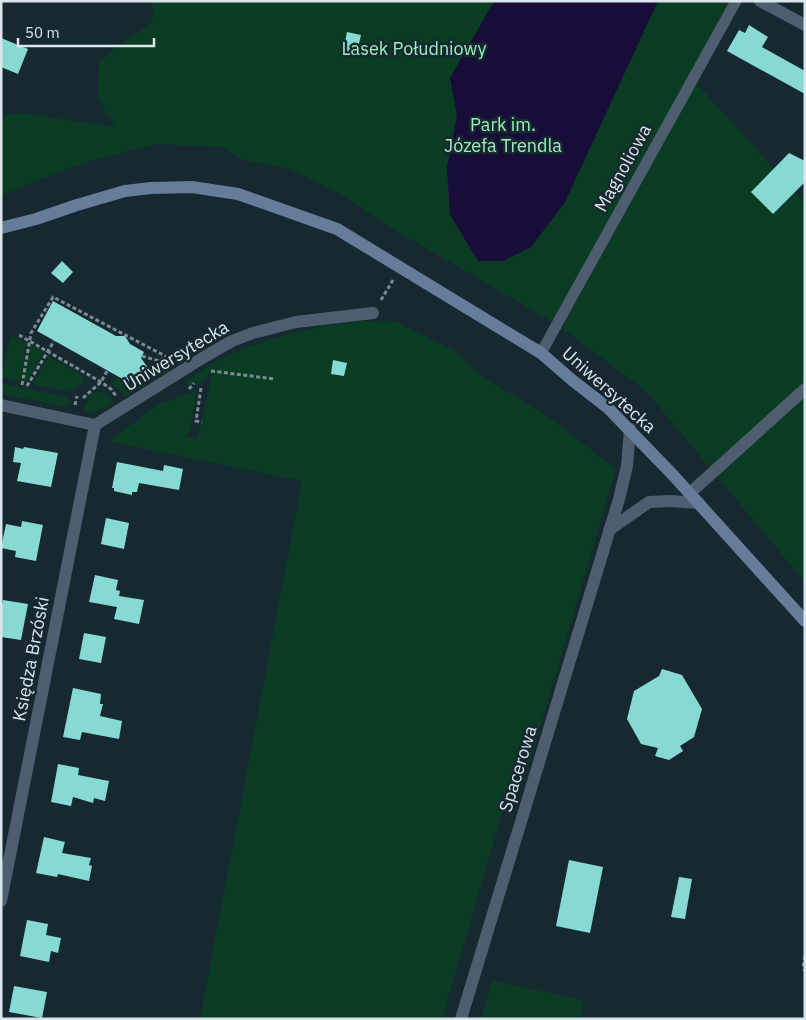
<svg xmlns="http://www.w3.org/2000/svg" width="806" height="1020" font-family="'IBM Plex Sans',sans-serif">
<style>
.green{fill:#0a3c24}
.water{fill:#180c38}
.building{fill:#87d9d3}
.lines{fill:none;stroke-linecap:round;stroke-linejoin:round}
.path{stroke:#7c8b90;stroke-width:3;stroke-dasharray:4 2.5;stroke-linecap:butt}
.service{stroke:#4f5d70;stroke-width:11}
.minor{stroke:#4f5d70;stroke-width:12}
.secondary{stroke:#657c9a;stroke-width:12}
.labels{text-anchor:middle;stroke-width:5;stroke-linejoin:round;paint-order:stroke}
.park-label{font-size:18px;fill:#99efbb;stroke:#172930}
.street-label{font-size:18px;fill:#dbe6ea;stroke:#172930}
</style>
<rect width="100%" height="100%" fill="#172930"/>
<g class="green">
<path d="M150,1H730L553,322L383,223L348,198L290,169L241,159L223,147L156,144L80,164L1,195V116L19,113L115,127L98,98L99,62L111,51L152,23L153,6Z"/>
<path d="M696,83L805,203V582L647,392L562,328Z"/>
<path d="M394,321L455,351L482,377L543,413L616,469L529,765L517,762L442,1019H200L302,481L112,442L114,437L161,403L196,391L193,418L186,437L198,439L212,374L210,373L198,385H189L187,380C199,373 211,364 223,358C275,333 337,319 394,321Z"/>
<path d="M11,336L26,344L21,381L1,377Z"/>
<path d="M29,344L44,352L27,382L24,381Z"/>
<path d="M49,357L83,376L84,381L70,392L33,384Z"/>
<path d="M149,362L172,369L125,397L120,390L111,383L117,377L127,382L133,374L141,377L147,369Z"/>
<path d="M1,383L69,398L67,407L2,394Z"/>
<path d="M104,391L113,404L94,412L83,410L91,394Z"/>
<path d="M492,981L584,1000L580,1019H481Z"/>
</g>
<path class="water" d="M495,1H658L565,202L531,247L503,261H478L450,215L447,168L457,115L450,78L493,3Z"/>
<g class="building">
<path d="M749,25L768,37L762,47L805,71V94L727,51L739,30L745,33Z"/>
<path d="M347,32L361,35L356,57L342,56Z"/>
<path d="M1,38L28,49L18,74L1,67Z"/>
<path d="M789,153L805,161V182L773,214L751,192Z"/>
<path d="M62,261L73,272L63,283L51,273Z"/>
<path d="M53,301L116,336H125L130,344L144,352L141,358L148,368L143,378L132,375L128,382L37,331Z"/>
<path d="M333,360L347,363L344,376L331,374Z"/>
<path d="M15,447L23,449L24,447L58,453L51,487L17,481L21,463L13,462Z"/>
<path d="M117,462L163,471L164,465L183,469L179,490L139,483L137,492H132V495L114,491V488H112Z"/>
<path d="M106,518L129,523L124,549L101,544Z"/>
<path d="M22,521L43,525L36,561L15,557L16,551L1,548L6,524L21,527Z"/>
<path d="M95,575L118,580L116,590L120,591L119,596L144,600L139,624L114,619L117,607L89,602Z"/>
<path d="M3,600L28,604L21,640L1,637V610Z"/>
<path d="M84,633L106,637L101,663L79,659Z"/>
<path d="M662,669L682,675L702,709L694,737L680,746L683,751L669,760L655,756L658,748L641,744L627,719L634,691L659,676Z"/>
<path d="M73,688L101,694L100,704H103L100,716L122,721L119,739L82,732L80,740L63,737Z"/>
<path d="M58,764L79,768L78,775L109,781L105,801L94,798L93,803L73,797L71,806L51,802Z"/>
<path d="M44,837L65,842L62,853L91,858L89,865L92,866L89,881L58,874L57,877L36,873Z"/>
<path d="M569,860L603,867L590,933L556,926Z"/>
<path d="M679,877L692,879L685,919L671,917Z"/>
<path d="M27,920L48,924L46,935L61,938L58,953L51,951L49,962L20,956Z"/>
<path d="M14,986L47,992L42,1018L9,1012Z"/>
</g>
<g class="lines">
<g class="path">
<path d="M381,300L393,280"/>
<path d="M19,335L101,382L111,389L116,396"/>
<path d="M142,356L159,361L166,357"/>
<path d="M211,371L275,379"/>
<path d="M22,385L31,333L53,297L167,357"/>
<path d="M27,386L54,341"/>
<path d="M201,388L196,421L202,422"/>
<path d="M189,389L194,383"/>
<path d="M83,398L101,382L107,371"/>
<path d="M75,405L77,396"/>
<path d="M805,956L803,967L805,971"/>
</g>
<path class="service" d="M541,353L736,1"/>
<g class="minor">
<path d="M760,1L805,25"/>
<path d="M1,405L95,425L204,357L232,341L253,333L296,322L373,313"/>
<path d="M690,493L805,389"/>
<path d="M609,530L649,502L670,501L699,503"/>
<path d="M1,901L95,425"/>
<path d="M461,1019L619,499L627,466L630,429"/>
</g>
<path class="secondary" d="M1,228L36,219L77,205L125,191L151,188L192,187L238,194L337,229L541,353L572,380L608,408L672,474L805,621"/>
</g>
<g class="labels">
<g class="park-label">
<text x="414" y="55">Lasek Południowy</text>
<text x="503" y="131">Park im.<tspan x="503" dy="21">Józefa Trendla</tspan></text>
</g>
<g class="street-label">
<text transform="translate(623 168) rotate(-61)" y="6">Magnoliowa</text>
<text transform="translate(176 356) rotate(-31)" y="6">Uniwersytecka</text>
<text transform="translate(609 390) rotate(42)" y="6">Uniwersytecka</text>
<text transform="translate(31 659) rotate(-79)" y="6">Księdza Brzóski</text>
<text transform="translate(518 769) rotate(-73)" y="6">Spacerowa</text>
</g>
</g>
<rect width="806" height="1020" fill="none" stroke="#dbe6ea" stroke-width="5"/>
<path d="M18 38v8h136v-8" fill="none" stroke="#dbe6ea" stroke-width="2.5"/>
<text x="25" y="38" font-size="15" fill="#dbe6ea" stroke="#172930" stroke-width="4" paint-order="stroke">50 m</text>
</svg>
